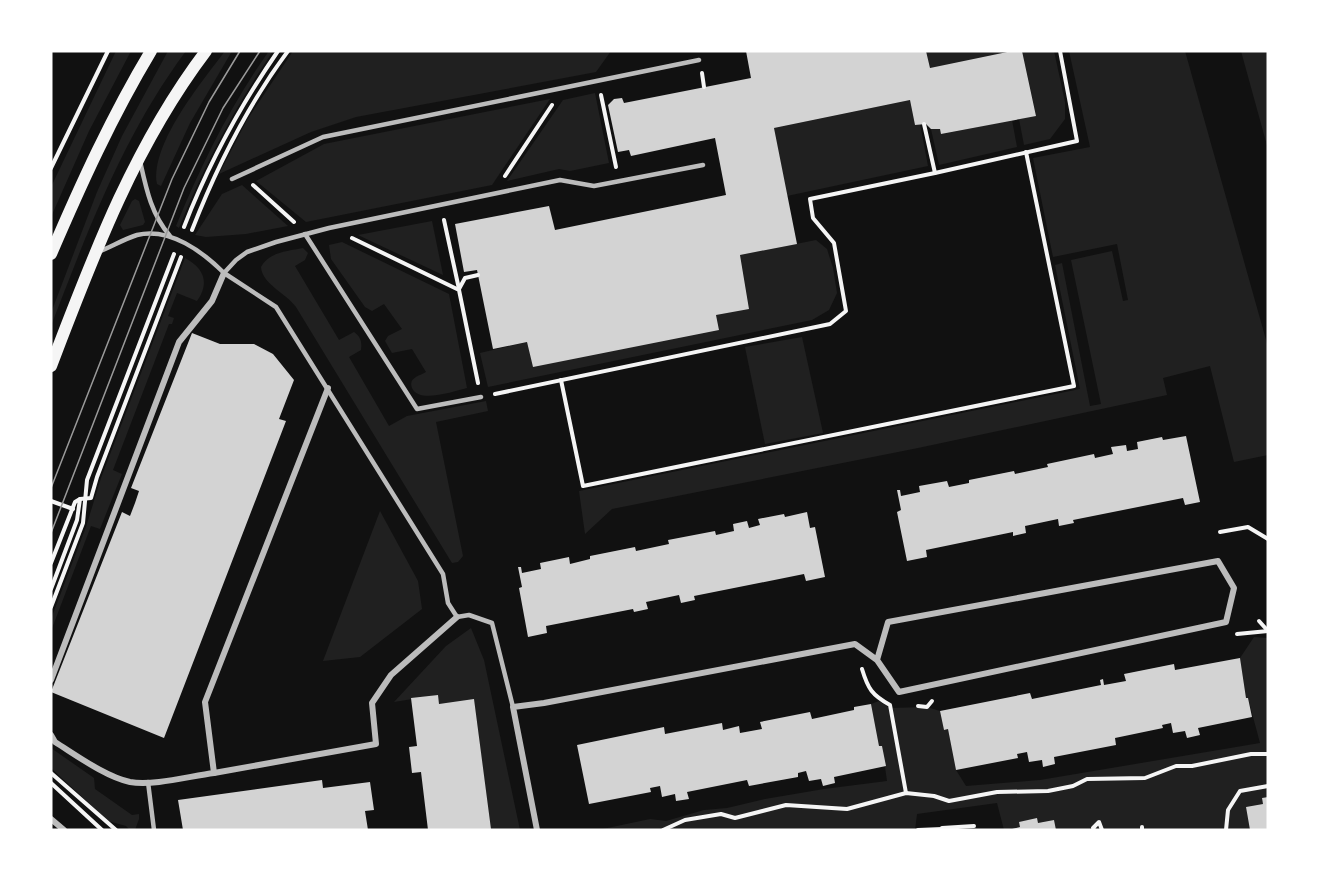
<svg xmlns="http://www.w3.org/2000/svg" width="1319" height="881" font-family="Raleway,sans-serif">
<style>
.green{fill:#202020}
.building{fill:#d3d3d3}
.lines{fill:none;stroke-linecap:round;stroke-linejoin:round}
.path{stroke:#f5f5f5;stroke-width:4}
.service{stroke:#bcbcbc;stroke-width:4.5}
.minor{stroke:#bcbcbc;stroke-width:6}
.secondary{stroke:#f5f5f5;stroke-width:12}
.tram{stroke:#9a9a9a;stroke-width:1.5}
</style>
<rect width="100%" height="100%" fill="#111"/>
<g class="green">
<path d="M116,51H131L89,131L51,217V187Z"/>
<path d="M168,51H186C124,134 88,230 51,326V313L97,192L122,136Z"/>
<path d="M225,51H232L190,123L161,186L157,184C150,144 202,82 225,51Z"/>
<path d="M269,51H273C235,107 204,165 179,228L176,226C201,165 230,106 269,51Z"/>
<path d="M293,51H611L596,72L356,117L311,132L219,174L247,120Z"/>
<path d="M926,51H1012L930,68Z"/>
<path d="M1022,51H1054L1065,102V119L1050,139L1024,145L1019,119L1036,115Z"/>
<path d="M1069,51H1185L1268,347V455L1234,462L1210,366L1163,378L1167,395L918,448L612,509L585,534L579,491L1080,389L1055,265L1062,263L1090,406L1101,404L1071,260L1112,251L1123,301L1128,300L1117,244L1053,257L1033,158L1090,147Z"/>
<path d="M1241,51H1268V149Z"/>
<path d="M595,93L609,163L570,171L559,169L507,181L563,100Z"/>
<path d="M550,99L492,185L306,222L256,181L324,144Z"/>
<path d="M910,100L915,125L920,124L928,166L787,196L774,128Z"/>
<path d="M1012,120L1017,147L939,165L931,129H940L942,134Z"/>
<path d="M242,185L288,226L246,234L206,237L195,235L222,194Z"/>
<path d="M135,199L139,201L145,222L143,225L123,230L120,225L132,201Z"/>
<path d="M432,221L443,275L358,235Z"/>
<path d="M816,240L827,249L833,268L837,293L829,310L812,320L488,387L480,353L527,342L533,366L719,329L716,315L749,308L740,255Z"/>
<path d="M342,242L449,294L467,388C454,391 419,404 412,388C408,378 419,376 426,372L412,349L392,353L385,341L388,336L402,329L384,304L372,311L365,307L331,259L329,245Z"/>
<path d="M303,248L308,253L305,260L295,266L339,340L354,332C361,337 362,342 361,350L349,357L389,426L407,416L486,401L488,411L436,422L463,556L458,562L452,563L296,307C286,293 262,284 261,267C269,252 288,251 303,248Z"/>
<path d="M185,258C204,268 210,283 197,301L177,293L168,316L174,318L172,324H169L113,470L122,474L100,529L91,526L51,631V619L86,527L101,478Z"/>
<path d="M802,337L823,433L765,444L745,347Z"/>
<path d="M380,511L418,581L422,609L360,657L323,661Z"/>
<path d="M471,628L484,660L520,830H491L474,700L439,704L437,695L394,702L446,646Z"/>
<path d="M1254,637L1268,638V797L1262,798L1263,804L1246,807L1250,830H1056L1054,820L1038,823L1037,819L1019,822L1020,827L1004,830L997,803L917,814L915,830H598L650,819L666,821L704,810L727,808L765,799L824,789L887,781L882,746H879L871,704L879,701L890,708L927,707L940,711L944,730L948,729L956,770L966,786L1040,780L1260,743L1248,698H1246L1240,658Z"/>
<path d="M51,748L94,778L95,789L132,815L139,814V819L135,830H130L126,826L108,821L51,768Z"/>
</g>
<g class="building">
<path d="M746,51H926L930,68L1012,51H1022L1036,116L941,134L940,129H931L926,124L915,125L910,100L774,128L797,244L740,255L749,309L716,315L719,330L533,367L527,342L493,349L477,270L464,272L455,224L549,206L555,230L726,195L715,138L631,156L629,150L618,152L608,105L614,99L622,98L624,103L751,78Z"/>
<path d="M192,333L220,344H254L273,354L294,380L279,419L286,421L164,738L51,692L122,512L130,516L135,503L139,491L131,488Z"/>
<path d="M1186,436L1200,502L1185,505L1183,498L1073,520L1074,523L1059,526L1058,519L1025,526L1026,533L1013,536V532L926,550L927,557L907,561L897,512L901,510L897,490H900L901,496L920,492L919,486L947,481L949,487L969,483V480L1014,471L1015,474L1048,467L1047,464L1094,454L1095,458L1113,454L1111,447L1126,445L1127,451L1138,449L1137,442L1162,437L1163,440Z"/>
<path d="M807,512L810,528L815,527L825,577L806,581L804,574L694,596L695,600L681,603L679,595L646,602L648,609L634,612L633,609L546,626L547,633L528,637L519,588L522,587L518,567H521L522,573L541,569L540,563L569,557L570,564L590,559V556L635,547L636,551L669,544L668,540L715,531L716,535L734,531L733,524L747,521L749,528L760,525L758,519L784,514L785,517Z"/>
<path d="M1240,658L1246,698H1248L1252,717L1198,728L1200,735L1187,738L1185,731L1173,733L1171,723L1162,725L1163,728L1115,738L1116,745L1054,757L1055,764L1043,767L1042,760L1029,762L1027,752L1017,754L1018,758L956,770L948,729L944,730L940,711L1030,693L1032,699L1101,685L1100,680L1103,679L1104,685L1126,681L1124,674L1174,664L1175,670Z"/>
<path d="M438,695L439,704L474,699L491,829L428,830L421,772L412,773L409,747L417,746L411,698Z"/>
<path d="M871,704L879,746H882L886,766L834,777L835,783L823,786L821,779L809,781L806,771L798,773V777L749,786L747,780L687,792L689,799L676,801L675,794L662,797L660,786L650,788L651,792L589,804L577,745L664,727L665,734L722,723L723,730L739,726L740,733L762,729L760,722L810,712L812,719L854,710V707Z"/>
<path d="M322,780L323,788L370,782L374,810L365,811L368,830H183L178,800Z"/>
<path d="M1268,797V830H1250L1246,807L1263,804L1262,798Z"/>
<path d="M1037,818L1038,823L1054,820L1056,830H1008L1020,827L1019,822Z"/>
</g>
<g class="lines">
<g class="path">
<path d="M702,73L704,87"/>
<path d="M601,95L616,167"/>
<path d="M924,124L935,173"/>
<path d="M51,168L108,51"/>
<path d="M505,176L552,105"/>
<path d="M253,185L294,222"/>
<path d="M444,220L459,289"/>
<path d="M184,227C208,165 240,106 278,51"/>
<path d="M192,230C217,166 247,106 288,51"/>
<path d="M352,238L459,290L478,383"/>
<path d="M459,289L465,278L478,275"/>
<path d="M561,380L583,486L1074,386L1026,152"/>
<path d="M495,394L830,324L846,311L834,243L813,218L810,199L935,173L1077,141L1060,51"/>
<path d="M51,501L73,509"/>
<path d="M1220,532L1248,527L1268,539"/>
<path d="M51,563L75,502L80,499L91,498L97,477L181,257"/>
<path d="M51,589L77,520L80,499"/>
<path d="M51,607L83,523L87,480L174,254"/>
<path d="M1259,621L1268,631"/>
<path d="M1237,634L1268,631"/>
<path d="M862,669C868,689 872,695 890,705L906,793"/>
<path d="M918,706L927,707L932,701"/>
<path d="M51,773L116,830"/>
<path d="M51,783L102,830"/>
<path d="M942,828L974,826"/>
<path d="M663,830L685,820L721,814L735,818L786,805L847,809L906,793L934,796L949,801L997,792L1048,791L1073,786L1087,779L1145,778L1176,766H1192L1251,754H1268"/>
<path d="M918,830L942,829"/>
<path d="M1094,830L1093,828L1099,822L1102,830"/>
<path d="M1142,830V827"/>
<path d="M1226,830L1228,810L1240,791L1268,786"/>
</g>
<g class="service">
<path d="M140,161C146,188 151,214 170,236"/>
<path d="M232,179L323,137L699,60"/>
<path d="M305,234L417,409L481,397"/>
<path d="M98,252C111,247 124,239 137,235C170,227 203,252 224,273L236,260L247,252L276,242L329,228L560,180L594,186L703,165"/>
<path d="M224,273L276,307L443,574L448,603L457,617L469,615L492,623L513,707"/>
<path d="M148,782L154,830"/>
</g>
<g class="minor">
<path d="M51,680L179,342L212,301L224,273"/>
<path d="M51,735L55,742C76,755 106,777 130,782C154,786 190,776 214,773L205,702L328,388"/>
<path d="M214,773L376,744L372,703L391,675L457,617"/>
<path d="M51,819L64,830"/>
<path d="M537,830L513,707L544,703L855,644L877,660L899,692L1226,622L1234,588L1218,561L888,622L877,660"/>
</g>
<g class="secondary">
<path d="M51,254C81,184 112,116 151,51"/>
<path d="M51,366C93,256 134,146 206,51"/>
</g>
<g class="tram">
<path d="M51,488L172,179L209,102L240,51"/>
<path d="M51,533L184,188L223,108L260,51"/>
</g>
</g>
<rect width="1319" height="881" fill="none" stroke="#ffffff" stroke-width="105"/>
</svg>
